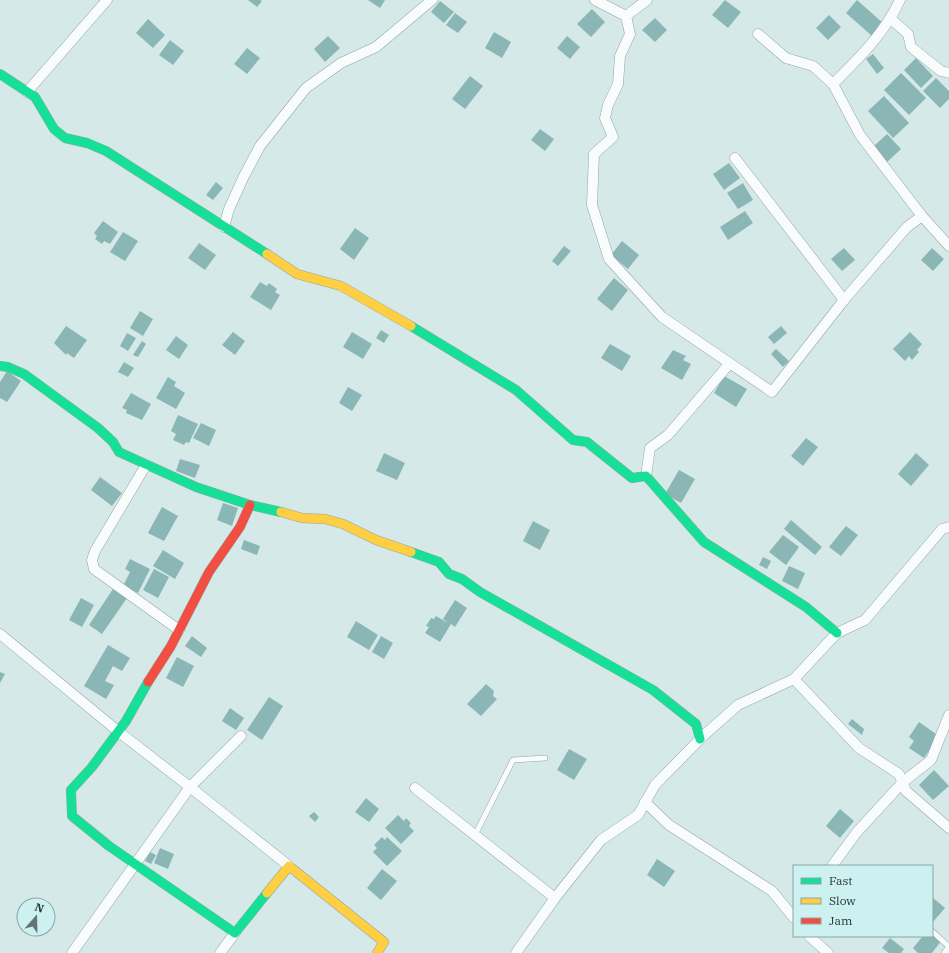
<svg xmlns="http://www.w3.org/2000/svg" width="949" height="953" font-family="'IBM Plex Serif',serif">
<style>
.building{fill:#8ab7b6}
.lines{fill:none;stroke-linecap:round;stroke-linejoin:round}
.lane-casing{stroke:#95a5a4;stroke-width:6}
.street-casing{stroke:#95a5a4;stroke-width:11}
.fast-casing{stroke:#95a5a4;stroke-width:10}
.slow-casing{stroke:#95a5a4;stroke-width:10}
.jam-casing{stroke:#95a5a4;stroke-width:10}
.lane{stroke:#f9fcfc;stroke-width:5}
.street{stroke:#f9fcfc;stroke-width:10}
.fast{stroke:#16e098;stroke-width:9}
.slow{stroke:#ffcf43;stroke-width:9}
.jam{stroke:#f24e42;stroke-width:9}
</style>
<rect width="100%" height="100%" fill="#d5e9e8"/>
<g class="building">
<path d="M248,0H260L262,1L257,7Z"/>
<path d="M368,0H385L380,8Z"/>
<path d="M725,0L741,12L728,28L712,15Z"/>
<path d="M857,0L883,23L872,36L846,13Z"/>
<path d="M440,1L454,12L444,23L431,12Z"/>
<path d="M592,9L605,22L591,37L577,24Z"/>
<path d="M455,13L467,22L458,33L446,25Z"/>
<path d="M829,15L841,27L828,40L816,28Z"/>
<path d="M655,18L667,30L655,42L642,30Z"/>
<path d="M148,19L165,35L153,48L136,33Z"/>
<path d="M494,32L511,42L502,58L485,48Z"/>
<path d="M328,36L340,48L325,62L314,49Z"/>
<path d="M567,36L580,47L570,59L557,48Z"/>
<path d="M170,40L184,51L173,65L159,55Z"/>
<path d="M247,48L260,58L247,74L234,64Z"/>
<path d="M873,54L884,68L877,74L866,59Z"/>
<path d="M916,58L933,76L921,88L904,70Z"/>
<path d="M901,73L926,98L909,115L884,90Z"/>
<path d="M470,76L483,86L465,109L452,99Z"/>
<path d="M936,78L949,91V99L940,108L923,91Z"/>
<path d="M884,96L909,123L893,138L868,111Z"/>
<path d="M540,129L554,139L545,151L531,140Z"/>
<path d="M887,134L901,149L887,162L874,146Z"/>
<path d="M729,163L740,178L724,190L713,174Z"/>
<path d="M216,182L223,188L213,200L206,195Z"/>
<path d="M743,183L753,200L738,209L727,193Z"/>
<path d="M745,211L753,223L728,240L720,227Z"/>
<path d="M103,221L118,232L110,244L104,241L102,244L95,239L97,236L94,233Z"/>
<path d="M355,228L369,238L354,260L340,249Z"/>
<path d="M123,232L138,241L125,261L110,252Z"/>
<path d="M622,241L639,255L628,269L611,255Z"/>
<path d="M199,243L216,255L205,270L188,258Z"/>
<path d="M564,246L571,251L558,266L552,261Z"/>
<path d="M844,248L855,260L842,271L831,259Z"/>
<path d="M932,248L944,259L933,271L921,260Z"/>
<path d="M614,278L628,290L612,311L597,299Z"/>
<path d="M260,282L267,286L269,283L277,289L275,292L280,295L271,310L250,297Z"/>
<path d="M140,311L153,319L143,336L130,328Z"/>
<path d="M66,326L87,340L74,358L67,353L66,355L54,343Z"/>
<path d="M781,326L787,333L774,344L768,337Z"/>
<path d="M381,330L389,335L384,343L376,338Z"/>
<path d="M233,332L245,341L235,355L222,345Z"/>
<path d="M352,332L372,344L363,359L343,347Z"/>
<path d="M910,332L922,344L917,350L919,352L912,360L909,356L905,361L893,349Z"/>
<path d="M127,333L136,338L128,351L120,346Z"/>
<path d="M176,336L188,345L179,359L166,350Z"/>
<path d="M142,341L146,344L138,357L133,355Z"/>
<path d="M610,344L631,356L622,371L601,358Z"/>
<path d="M776,349L789,361L783,367L771,354Z"/>
<path d="M673,350L686,356L683,360L691,364L682,380L661,368Z"/>
<path d="M124,362L134,368L128,377L118,372Z"/>
<path d="M7,371L21,381L7,402L0,398V382Z"/>
<path d="M724,376L747,389L736,407L714,393Z"/>
<path d="M168,377L176,382L174,386L185,393L176,409L156,398Z"/>
<path d="M348,387L362,395L352,411L339,403Z"/>
<path d="M131,393L151,404L142,420L126,413L127,410L122,408Z"/>
<path d="M178,415L198,424L189,443L186,442L184,445L173,440L176,434L171,431Z"/>
<path d="M201,423L216,430L209,446L193,438Z"/>
<path d="M806,438L818,447L803,466L791,456Z"/>
<path d="M384,453L405,463L397,480L376,471Z"/>
<path d="M916,453L929,465L911,486L898,474Z"/>
<path d="M180,459L200,465L195,478L176,471Z"/>
<path d="M679,470L695,479L681,503L665,494Z"/>
<path d="M100,477L122,493L112,506L91,490Z"/>
<path d="M223,503L238,508L232,526L217,520Z"/>
<path d="M162,507L178,516L164,541L148,533Z"/>
<path d="M791,520L822,547L815,555L784,529Z"/>
<path d="M533,521L550,530L540,550L523,541Z"/>
<path d="M846,526L858,535L841,556L829,547Z"/>
<path d="M783,535L799,547L786,565L769,552Z"/>
<path d="M244,540L260,546L257,555L241,549Z"/>
<path d="M163,550L184,563L175,579L153,566Z"/>
<path d="M763,557L771,561L767,569L759,565Z"/>
<path d="M130,559L150,569L138,593L123,586L130,572L125,569Z"/>
<path d="M789,566L805,573L798,589L782,581Z"/>
<path d="M154,569L169,577L158,598L143,590Z"/>
<path d="M113,589L127,598L102,634L89,625Z"/>
<path d="M81,598L94,605L82,627L69,620Z"/>
<path d="M455,600L467,608L455,627L451,624L440,642L425,633L429,627L426,626L431,618L434,619L436,616L448,623L443,619Z"/>
<path d="M356,621L378,635L369,650L347,637Z"/>
<path d="M192,636L207,648L201,657L185,646Z"/>
<path d="M381,636L393,643L384,659L372,652Z"/>
<path d="M108,645L130,658L122,671L113,666L105,681L114,685L106,699L84,686Z"/>
<path d="M177,657L194,666L183,687L166,678Z"/>
<path d="M0,672L5,674L0,683Z"/>
<path d="M486,684L494,691L493,696L497,699L481,716L467,704Z"/>
<path d="M269,697L283,706L262,740L247,730Z"/>
<path d="M230,708L244,718L236,730L222,721Z"/>
<path d="M852,719L864,729L862,735L848,724Z"/>
<path d="M919,722L939,736L924,758L909,748L914,741L909,737Z"/>
<path d="M569,749L587,759L574,780L557,770Z"/>
<path d="M934,770L949,786L933,800L919,785Z"/>
<path d="M366,798L379,809L369,822L355,812Z"/>
<path d="M840,809L854,821L840,838L826,826Z"/>
<path d="M314,812L319,817L315,822L309,816Z"/>
<path d="M398,815L404,821L406,818L411,823L409,826L414,831L401,844L385,828Z"/>
<path d="M382,837L385,840L387,837L402,851L387,866L373,852L377,848L374,845Z"/>
<path d="M160,848L174,854L168,869L154,863Z"/>
<path d="M150,852L156,855L151,864L145,861Z"/>
<path d="M657,859L675,871L664,887L647,875Z"/>
<path d="M382,869L397,881L381,900L367,888Z"/>
<path d="M932,897L945,908L932,923Z"/>
<path d="M932,933L941,941L932,953H918L913,948L923,936H932Z"/>
<path d="M890,938L904,949L901,953H889L882,948Z"/>
</g>
<g class="lines">
<defs>
<g id="lane">
<path d="M475,835L513,760L545,758"/>
<path d="M932,931L949,947"/>
</g>
<g id="street">
<path d="M595,0L626,16L647,0"/>
<path d="M626,16L630,34L620,56L618,84L608,105L605,118L613,137L594,154L592,205L609,259L662,317L772,392L844,300L907,227L922,216"/>
<path d="M891,19L908,34L911,47L941,71L949,73"/>
<path d="M758,34L786,58L813,66L833,84L860,135L922,216L949,246"/>
<path d="M833,84C859,58 884,34 900,0"/>
<path d="M27,92L107,0"/>
<path d="M735,158L844,300"/>
<path d="M224,227L229,209L244,176L260,146L306,88L341,63L376,47L432,0"/>
<path d="M146,465L95,551L92,560L94,569L179,630"/>
<path d="M646,476L650,448L668,435L730,363"/>
<path d="M0,634L119,732L190,787L72,953"/>
<path d="M794,679L859,748L899,774L906,791L949,828"/>
<path d="M241,736L190,787L289,866"/>
<path d="M415,788L555,898"/>
<path d="M645,802L669,825L772,891L794,918"/>
<path d="M832,866L857,832L903,782L931,760L949,715"/>
<path d="M809,936L828,953"/>
<path d="M220,953L235,933"/>
<path d="M516,953L555,898L601,840L638,815L655,785L703,736L738,705L794,679L837,633L865,620L942,529L949,527"/>
<path d="M947,953L949,951"/>
</g>
<g id="fast">
<path d="M0,74L35,97L54,129L65,138L87,143L106,151L267,254"/>
<path d="M411,326L516,390L573,440L587,442L632,478L646,476L704,542L806,607L837,633"/>
<path d="M0,366L8,367L24,374L98,428L113,442L119,452L196,487L250,505L281,512"/>
<path d="M411,552L439,562L449,574L462,579L480,592L653,690L696,724L700,739"/>
<path d="M148,682L126,721L92,767L71,790L72,816L109,846L235,933L267,893"/>
</g>
<g id="slow">
<path d="M267,254L297,274L341,286L411,326"/>
<path d="M281,512L302,518L325,519L343,524L376,540L411,552"/>
<path d="M267,893L289,866L384,942L377,953"/>
</g>
<path id="jam" d="M148,682L171,646L209,572L240,527L250,505"/>
</defs>
<use href="#lane" class="lane-casing"/>
<use href="#street" class="street-casing"/>
<use href="#fast" class="fast-casing"/>
<use href="#slow" class="slow-casing"/>
<use href="#jam" class="jam-casing"/>
<use href="#lane" class="lane"/>
<use href="#street" class="street"/>
<use href="#fast" class="fast"/>
<use href="#slow" class="slow"/>
<use href="#jam" class="jam"/>
</g>
<rect x="793" y="865" width="140" height="72" fill="#cdf1f0" stroke="#8ba6a5"/>
<rect x="801" y="878" width="20" height="6" fill="#16e098" stroke="#8ba6a5"/>
<text x="829" y="885" font-size="12" fill="#273535">Fast</text>
<rect x="801" y="898" width="20" height="6" fill="#ffcf43" stroke="#8ba6a5"/>
<text x="829" y="905" font-size="12" fill="#273535">Slow</text>
<rect x="801" y="918" width="20" height="6" fill="#f24e42" stroke="#8ba6a5"/>
<text x="829" y="925" font-size="12" fill="#273535">Jam</text>
<g transform="translate(36 917) rotate(20)"><circle r="19" fill="#cdf1f0" stroke="#8ba6a5"/>
<path d="M0-3L7 15L0 10L-7 15Z" fill="#647474"/>
<text y="-6" font-size="11" font-weight="bold" text-anchor="middle" fill="#273535">N</text>
</g>
</svg>
